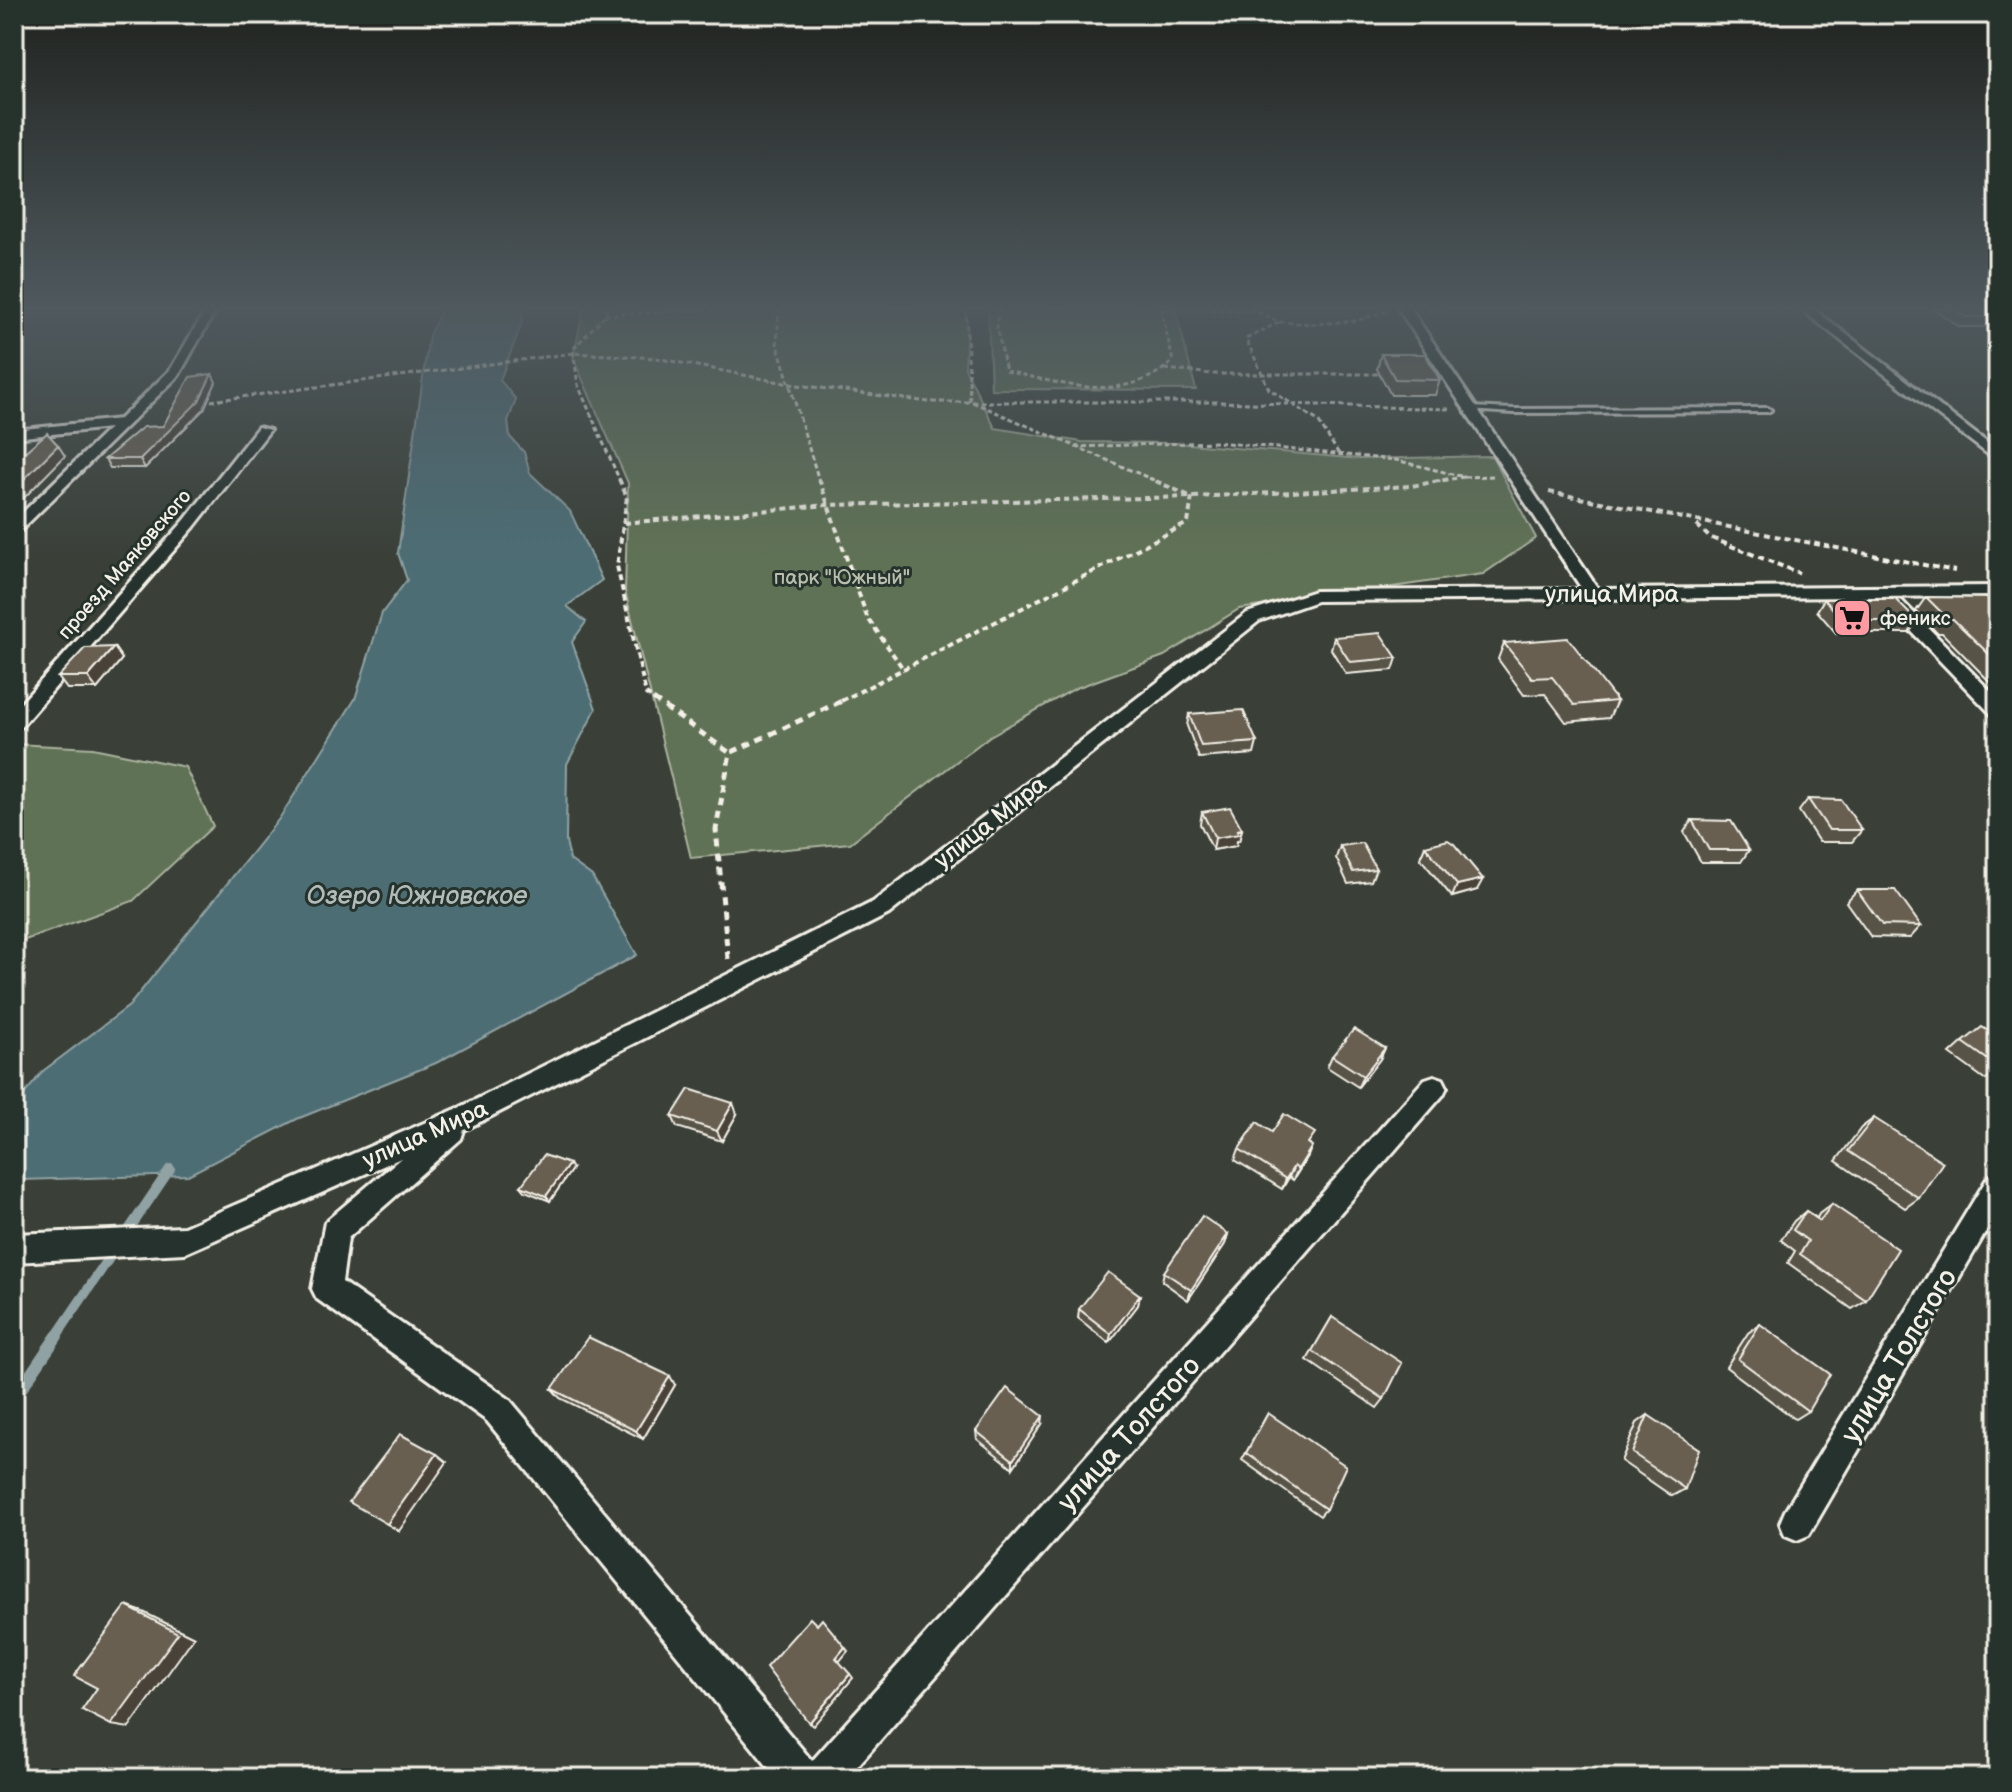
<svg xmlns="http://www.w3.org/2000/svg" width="2012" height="1792" font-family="'Balsamiq Sans',sans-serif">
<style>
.green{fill:#617255;stroke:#aab29e;stroke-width:2}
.water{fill:#4e6d75;stroke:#90a2a3;stroke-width:2}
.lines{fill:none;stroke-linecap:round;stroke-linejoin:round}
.stream-far1{stroke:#90a2a3;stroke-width:10}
.stream{stroke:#90a2a3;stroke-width:12}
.lane-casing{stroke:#f4f1e8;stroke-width:6}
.street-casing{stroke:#f4f1e8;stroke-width:6}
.path-far2{stroke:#f4f1e8;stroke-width:3;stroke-dasharray:5 3;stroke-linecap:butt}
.path-far1{stroke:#f4f1e8;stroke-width:4;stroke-dasharray:6 4;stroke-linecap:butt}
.path{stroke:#f4f1e8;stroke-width:5;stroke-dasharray:8 6;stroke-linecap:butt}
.lane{fill:#26332d;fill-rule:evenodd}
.street{fill:#26332d;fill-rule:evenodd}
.wall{fill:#595246;stroke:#f4f1e8;stroke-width:2}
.shaded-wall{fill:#484239;stroke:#f4f1e8;stroke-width:2}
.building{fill:#675f51;stroke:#f4f1e8;stroke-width:2}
.labels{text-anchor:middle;stroke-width:6;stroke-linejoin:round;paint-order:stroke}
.far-street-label{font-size:20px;fill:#f4f1e8;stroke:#26332d}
.far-park-label{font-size:20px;fill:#b9bead;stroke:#26332d}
.far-poi-label{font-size:20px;fill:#f4f1e8;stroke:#26332d;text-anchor:start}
.street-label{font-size:24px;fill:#f4f1e8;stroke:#26332d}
.water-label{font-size:26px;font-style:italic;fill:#b2bcba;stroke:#26332d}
.near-street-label{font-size:28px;fill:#f4f1e8;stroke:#26332d}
</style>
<rect width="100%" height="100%" fill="#3a4038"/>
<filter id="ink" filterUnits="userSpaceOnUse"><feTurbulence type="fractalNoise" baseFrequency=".0125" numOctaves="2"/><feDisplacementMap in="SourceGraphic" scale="16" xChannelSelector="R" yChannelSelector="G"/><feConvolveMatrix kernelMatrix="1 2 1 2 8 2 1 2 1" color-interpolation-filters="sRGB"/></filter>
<g filter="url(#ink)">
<g class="green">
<path d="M584,308H967L965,368L995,428L1082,442L1177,443L1360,459L1492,456L1536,538L1483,574L1239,609L1164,656L1076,688L990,736L850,843L691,858L625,591L628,483L573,358Z"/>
<path d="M988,308H1175L1196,390L991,389Z"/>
<path d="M14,744L93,748L185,767L213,826L133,901L14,944Z"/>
</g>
<path class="water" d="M443,308H522V323L500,380L516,400L508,421L510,437L524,452L530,473L570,511L602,580L567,606L586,622L572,642L596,709L567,764L566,841L570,860L592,876L637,955L436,1063L297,1119L188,1175L21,1180L14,1170V1107L43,1071L129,1006L279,819L355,699L382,613L407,580L398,553L429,335Z"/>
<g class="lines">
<g class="stream-far1">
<path d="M124,1237L170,1169"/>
<path d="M55,1338L116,1248"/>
</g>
<path class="stream" d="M14,1399L57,1336"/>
<defs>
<path id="lane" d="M1470,407L1514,409L1768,408L1771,410L1768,412L1514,413L1468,410L1467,409Z"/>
<g id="street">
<path d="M207,308H220L213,315L179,375L19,532L14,534V521L110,428L14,438V430L120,419L170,370Z"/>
<path d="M1398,308H1410L1598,589L1998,586V596L1317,601L1259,621L889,914L464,1130L461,1139L348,1238L342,1282L509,1399L812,1761L1425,1079L1434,1076L1443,1079L1447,1087L1443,1095L847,1778H777L487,1421L317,1299L312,1289L325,1222L401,1158L185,1253L14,1262V1234L184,1227L461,1107L873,902L1247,613L1315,591L1582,589Z"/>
<path d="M1799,308H1812L1998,451V462Z"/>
<path d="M1962,308H1976L1998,323V332Z"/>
<path d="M258,427L270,430L194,527L21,727L14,729V711L184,521Z"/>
<path d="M1896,600L1902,601L1998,699V716L1991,714L1890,609L1888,605Z"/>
<path d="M1998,1173V1211L1809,1535L1797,1540L1785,1535L1780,1523L1785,1511L1988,1177Z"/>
</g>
</defs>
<use href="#lane" class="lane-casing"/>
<use href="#street" class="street-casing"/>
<g class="path-far2">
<path d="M607,308L605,315L573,349L578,385L620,481"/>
<path d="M779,308L777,343L819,481"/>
<path d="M966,308L970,401L1156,481"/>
<path d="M999,308L997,328L1006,371C1064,384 1124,405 1173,361L1161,308"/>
<path d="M1162,310H1253L1280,322L1315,324L1355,321L1387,311"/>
<path d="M1428,311L1443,308"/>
<path d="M605,315L732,308"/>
<path d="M1279,322L1246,339L1269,389L1318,421L1339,454"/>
<path d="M1165,369L1213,374H1386"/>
<path d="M203,402L574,353L656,358L790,384L929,402H1220L1449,409"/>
<path d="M1075,447L1216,442L1396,460L1464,477L1438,481"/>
<path d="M1464,477L1495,476"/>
</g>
<g class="path-far1">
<path d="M619,479L627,497L617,566L646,694L656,701"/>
<path d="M819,479L867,617L904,670"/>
<path d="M1549,492L1955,571"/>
<path d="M624,523L827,505L1192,497L1411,486L1450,479"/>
<path d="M1697,525L1709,537L1799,573"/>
<path d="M841,701L1188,523L1192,497L1151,479"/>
</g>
<g class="path">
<path d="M653,699L730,753"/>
<path d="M728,959L716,829L730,753L846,699"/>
</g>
<use href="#lane" class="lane"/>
<use href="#street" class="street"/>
</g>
<g class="wall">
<path d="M1932,308H1978L1991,317L1985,327H1960Z"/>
<path d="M1982,308H1998V319Z"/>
<path d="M1381,354L1440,380L1435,395H1391L1377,369Z"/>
<path d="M216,382L204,409L145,468H110L105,459L163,426Z"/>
<path d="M1926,597L1998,605V690L1942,633H1937L1916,611Z"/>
<path d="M1824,599L1917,621L1909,633H1836L1817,611Z"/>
<path d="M1334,637L1397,658L1393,670L1346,674L1331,649Z"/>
<path d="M1504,643L1617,701L1609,718L1566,722L1545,694L1524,695L1498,659Z"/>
<path d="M114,647L122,659L97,689H67L58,677Z"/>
<path d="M1189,714L1257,742L1254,754L1199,758L1187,726Z"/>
<path d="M1808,799L1862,830L1852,842H1819L1799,811Z"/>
<path d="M1202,812L1242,829L1239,841H1237L1236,846L1213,850L1200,824Z"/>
<path d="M1692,820L1749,850L1741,862H1701L1684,832Z"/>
<path d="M1340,846L1376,869L1371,881L1348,884L1336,858Z"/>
<path d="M1425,846L1477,890L1452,897L1420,858Z"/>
<path d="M1857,890L1921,926L1910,938L1871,937L1846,902Z"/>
<path d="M1998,1037V1070L1986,1080L1950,1054L1963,1042Z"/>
<path d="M1385,1048L1380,1059L1358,1087L1327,1067L1332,1056Z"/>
<path d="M737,1114L722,1141L677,1127L672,1116Z"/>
<path d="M1874,1118L1919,1198L1905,1208L1836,1161L1861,1128Z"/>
<path d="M1272,1132L1310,1144L1308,1156L1293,1180L1289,1177L1282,1189L1235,1160L1239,1149Z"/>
<path d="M572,1169L550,1201L525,1191L521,1186Z"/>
<path d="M1832,1204L1866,1300L1852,1309L1788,1263L1795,1251L1781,1240L1794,1221L1806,1211L1817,1218L1819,1214Z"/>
<path d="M1228,1234L1225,1244L1188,1300L1162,1281L1164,1272Z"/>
<path d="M1140,1295L1138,1305L1109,1343L1078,1318L1079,1309Z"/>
<path d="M1332,1317L1384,1399L1377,1408L1307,1360Z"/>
<path d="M1760,1324L1808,1411L1795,1419L1726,1367L1748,1333Z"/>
<path d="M675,1385L643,1439L560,1398L552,1389Z"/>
<path d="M1268,1413L1326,1509L1320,1516L1242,1460Z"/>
<path d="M1648,1415L1685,1489L1672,1496L1621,1461L1637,1423Z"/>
<path d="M1042,1424L1013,1468L977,1439L976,1431Z"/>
<path d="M1998,1503V1529L1988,1521Z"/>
</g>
<g class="shaded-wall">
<path d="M212,374L216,382L204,409L145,468L140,459Z"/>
<path d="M58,445L65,456L14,508V489Z"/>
<path d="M114,647L122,659L97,689L88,677Z"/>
<path d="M1242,829L1239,841H1237L1236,846L1213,850L1215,838Z"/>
<path d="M1483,879L1477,890L1452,897L1457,885Z"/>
<path d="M1385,1048L1380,1059L1358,1087L1363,1076Z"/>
<path d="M733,1103L737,1114L722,1141L717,1131Z"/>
<path d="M1312,1146L1308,1156L1293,1180L1298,1169Z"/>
<path d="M569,1164L572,1169L550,1201L546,1196Z"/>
<path d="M1294,1166L1289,1177L1282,1189L1286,1179Z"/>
<path d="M1228,1234L1225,1244L1188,1300L1191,1290Z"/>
<path d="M1140,1295L1138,1305L1109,1343L1111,1334Z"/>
<path d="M670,1376L675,1385L643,1439L636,1431Z"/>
<path d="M1043,1416L1042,1424L1013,1468V1460Z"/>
<path d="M437,1454L447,1462L399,1531L387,1524Z"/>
<path d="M126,1606L143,1612L194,1637L129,1728L111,1725Z"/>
<path d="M845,1647L848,1651L839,1662L836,1658Z"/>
<path d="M850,1674L853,1678L813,1726L809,1723Z"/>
</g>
<g class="building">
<path d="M1952,308H1978L1991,317H1966Z"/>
<path d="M1381,354H1425L1440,380L1395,379Z"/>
<path d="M212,374L199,401L140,459H105L143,427L163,426L190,377Z"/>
<path d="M47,433L58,445L14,489V461Z"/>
<path d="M1926,597L1990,598L1998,605V619H1989L1998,627V663L1953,619H1948Z"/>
<path d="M1824,599H1895L1917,621H1844Z"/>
<path d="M1380,633L1397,658L1350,662L1334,637Z"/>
<path d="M1568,638L1617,701L1574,705L1552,677L1532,678L1504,643Z"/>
<path d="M114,647L88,677H58L85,648Z"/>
<path d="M1243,710L1257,742L1201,746L1189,714Z"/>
<path d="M1808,799L1841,800L1862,830H1829Z"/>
<path d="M1230,807L1242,829L1237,830L1239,834L1215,838L1202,812Z"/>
<path d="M1692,820L1731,821L1749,850H1709Z"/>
<path d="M1448,840L1454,844L1483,879L1457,885L1425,846Z"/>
<path d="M1362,843L1376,869L1353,872L1340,846Z"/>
<path d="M1857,890H1895L1921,926L1882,925Z"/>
<path d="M1982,1027L1998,1037V1067L1963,1042Z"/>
<path d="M1354,1029L1385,1048L1363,1076L1332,1056Z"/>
<path d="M689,1089L733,1103L717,1131L672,1116Z"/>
<path d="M1284,1114L1315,1133L1308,1143L1312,1146L1298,1169L1294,1166L1286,1179L1239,1149L1257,1122L1272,1132Z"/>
<path d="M1874,1118L1943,1162L1919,1198L1848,1151Z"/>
<path d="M544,1155L569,1164L546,1196L521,1186Z"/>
<path d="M1832,1204L1898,1249L1866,1300L1800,1254L1808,1241L1793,1230L1806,1211L1820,1221Z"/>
<path d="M1202,1216L1228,1234L1191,1290L1164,1272Z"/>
<path d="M1108,1272L1140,1295L1111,1334L1079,1309Z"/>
<path d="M1332,1317L1402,1363L1384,1399L1312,1351Z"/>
<path d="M1760,1324L1830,1374L1808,1411L1738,1359Z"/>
<path d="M588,1337L670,1376L636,1431L552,1389Z"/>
<path d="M1007,1388L1043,1416L1013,1460L976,1431Z"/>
<path d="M1268,1413L1346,1466L1326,1509L1246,1453Z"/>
<path d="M1648,1415L1699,1449L1685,1489L1632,1453Z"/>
<path d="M400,1434L437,1454L387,1524L349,1502Z"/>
<path d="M126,1606L178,1633L111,1725L82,1710L97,1688L74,1676Z"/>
<path d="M810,1618L817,1625L822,1619L845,1647L836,1658L850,1674L809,1723L766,1667Z"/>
</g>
</g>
<linearGradient id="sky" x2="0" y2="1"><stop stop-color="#20231f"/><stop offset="0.55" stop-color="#4f595e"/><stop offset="1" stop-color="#4f595e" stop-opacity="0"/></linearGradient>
<rect width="2012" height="559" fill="url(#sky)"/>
<defs>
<symbol id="supermarket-square" viewBox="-11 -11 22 22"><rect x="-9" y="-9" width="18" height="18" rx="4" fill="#ff9aa2" stroke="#26332d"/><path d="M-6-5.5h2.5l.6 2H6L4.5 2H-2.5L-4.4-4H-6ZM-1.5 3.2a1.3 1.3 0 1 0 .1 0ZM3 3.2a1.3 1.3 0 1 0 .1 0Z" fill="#111"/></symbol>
</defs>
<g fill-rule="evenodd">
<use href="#supermarket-square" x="1830" y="596" width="44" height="44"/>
</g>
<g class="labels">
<g class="far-street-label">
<text transform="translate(124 564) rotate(-49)" y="7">проезд Маяковского</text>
</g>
<g class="far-park-label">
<text x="842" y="584">парк "Южный"</text>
</g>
<g class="far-poi-label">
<text x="1880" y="625">феникс</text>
</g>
<g class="street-label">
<text x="1612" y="602">улица Мира</text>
<text transform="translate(990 822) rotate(-38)" y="8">улица Мира</text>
<text transform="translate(425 1134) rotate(-24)" y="8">улица Мира</text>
</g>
<g class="water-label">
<text x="417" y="904">Озеро Южновское</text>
</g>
<g class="near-street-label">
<text transform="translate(1898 1355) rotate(-59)" y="10">улица Толстого</text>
<text transform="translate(1128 1433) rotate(-48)" y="10">улица Толстого</text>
</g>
</g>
<rect width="2012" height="1792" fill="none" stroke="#26332d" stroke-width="48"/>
<rect x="24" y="24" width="1964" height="1744" fill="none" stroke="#f4f1e8" stroke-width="3" filter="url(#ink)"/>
</svg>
